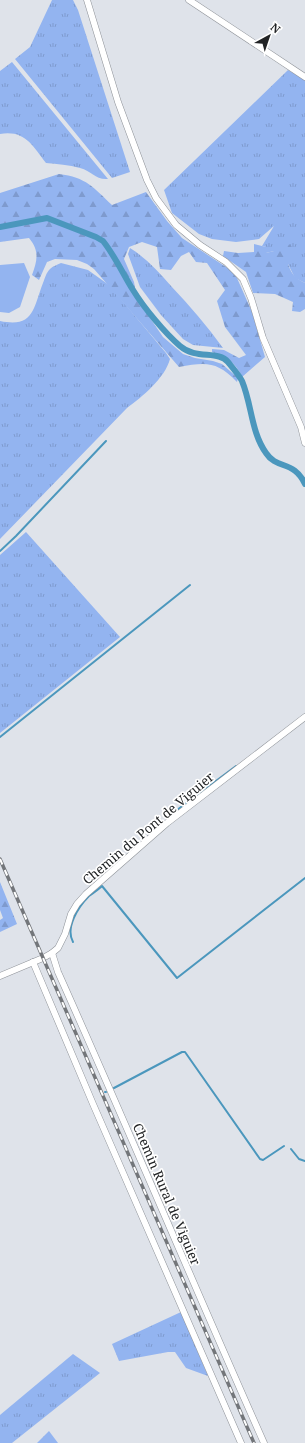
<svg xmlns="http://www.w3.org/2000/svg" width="305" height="1443" font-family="'Noto Serif',serif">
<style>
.grass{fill:url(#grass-tufts)}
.forest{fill:url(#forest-firs)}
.pitch{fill:#93b4f0}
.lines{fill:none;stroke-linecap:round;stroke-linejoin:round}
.stream{stroke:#4b97bd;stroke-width:2}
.canal{stroke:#4b97bd;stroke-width:6}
.street-casing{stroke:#8e9298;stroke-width:7}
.street{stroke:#fff;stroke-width:6}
.rail-casing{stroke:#73767a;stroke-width:3.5}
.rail{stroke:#fff;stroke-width:2;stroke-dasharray:6;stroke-linecap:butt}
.labels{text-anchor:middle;stroke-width:3.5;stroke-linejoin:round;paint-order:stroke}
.street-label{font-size:13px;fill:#212325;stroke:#fff}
</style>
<defs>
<pattern id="grass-tufts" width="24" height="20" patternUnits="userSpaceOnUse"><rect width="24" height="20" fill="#93b4f0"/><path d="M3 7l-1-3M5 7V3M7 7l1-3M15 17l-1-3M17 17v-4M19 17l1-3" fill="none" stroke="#7e9ace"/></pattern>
<pattern id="forest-firs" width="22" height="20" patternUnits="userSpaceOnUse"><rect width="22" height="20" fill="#93b4f0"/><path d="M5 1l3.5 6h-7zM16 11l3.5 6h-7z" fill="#7e9ace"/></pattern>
</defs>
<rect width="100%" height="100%" fill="#dfe3ea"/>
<g class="grass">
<path d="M52,0H73L78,10L130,172L112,178L15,59L30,47Z"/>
<path d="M12,62L108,179C95,180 92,171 80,168C69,165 57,164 46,163C32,145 25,130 0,134V71Z"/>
<path d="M288,70L305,80V283L295,278L288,264L274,251L266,253V247L262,246L274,226L259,239L236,242L212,239L199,234L172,213L164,190Z"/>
<path d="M130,248C146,258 159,272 171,286C190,306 207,326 223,348L193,345L183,339L161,315L140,287L128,254Z"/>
<path d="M61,263L88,270L109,285L166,353L170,359C165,378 142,397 127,408L0,539V321C34,328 33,309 43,283C45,278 46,273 50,269C53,266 57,265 61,263Z"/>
<path d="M26,532L120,637L0,733V555Z"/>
<path d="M181,1312L208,1376L186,1368L175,1352H168L119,1361L112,1344Z"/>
<path d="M73,1354L100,1373L12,1443H0V1415Z"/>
<path d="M49,1431L58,1443H37Z"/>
</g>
<g class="forest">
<path d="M59,174C86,177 94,188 112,205L146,192L167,221L182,238L229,269L237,278L252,312L265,357L242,377C236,363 226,356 212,352V349L224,350L239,358L246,355L225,327L217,301L225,290L207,263L196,262L189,252L181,256L171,270L160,269L157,247L142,242L129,247L124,259L134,282L137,299L163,337L183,354L195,358L213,361L222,364L238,378L237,382C217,361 206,362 179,367L94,269L87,264L77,260L55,259L47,262L39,280L32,275C37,261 40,251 29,238L0,242V193Z"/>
<path d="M254,244L266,247V253L274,251L289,244L296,252L288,264C292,275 295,278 305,283V309L300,312L292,311L293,302L275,294L253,293L246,272L223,256L224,251L238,253L254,252Z"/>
<path d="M0,882L17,924L0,932V920L3,918L0,910Z"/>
</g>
<path class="pitch" d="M24,263L30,277L20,307L9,313L0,312V265Z"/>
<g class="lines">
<g class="stream">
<path d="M0,551L16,536L106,441"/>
<path d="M0,737L190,585"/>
<path d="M177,810L236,766"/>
<path d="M73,942C65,928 78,907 89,896C93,893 98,890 102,886L177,978L305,878"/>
<path d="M114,1088L182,1052H185L260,1159L263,1160L284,1146"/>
<path d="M105,1092H106"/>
<path d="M291,1149L299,1159L305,1161"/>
</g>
<path class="canal" d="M0,227L47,218L96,237L103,241C115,256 123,274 133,290C144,308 165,333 180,346C196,360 218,350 228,362C232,367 239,375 242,381C252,405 251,432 266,453C277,470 294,460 305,484"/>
<defs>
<g id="street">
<path d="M87,0L118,102L147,180L156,198L176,225L200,245L226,262L243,279L251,298L263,338L301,427L305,443"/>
<path d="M189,0L305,77"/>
<path d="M52,953L58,972C128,1128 194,1286 264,1443"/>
<path d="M33,962L93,1104L241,1443"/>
<path d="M0,976L43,958L52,953L58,948L65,934L71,914L77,904L86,894L167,823L305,717"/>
</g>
</defs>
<use href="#street" class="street-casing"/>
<use href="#street" class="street"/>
<defs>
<path id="rail" d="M0,859L254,1443"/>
</defs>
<use href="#rail" class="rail-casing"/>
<use href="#rail" class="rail"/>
</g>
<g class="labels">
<g class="street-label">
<text transform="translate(148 828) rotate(-40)" y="5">Chemin du Pont de Viguier</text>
<text transform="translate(167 1194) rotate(67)" y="5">Chemin Rural de Viguier</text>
</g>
</g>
<g transform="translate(269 36) rotate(40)" stroke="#ffffff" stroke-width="3" paint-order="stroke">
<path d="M0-3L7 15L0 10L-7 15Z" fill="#212325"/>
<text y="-6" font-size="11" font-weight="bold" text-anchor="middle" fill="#212325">N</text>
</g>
</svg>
